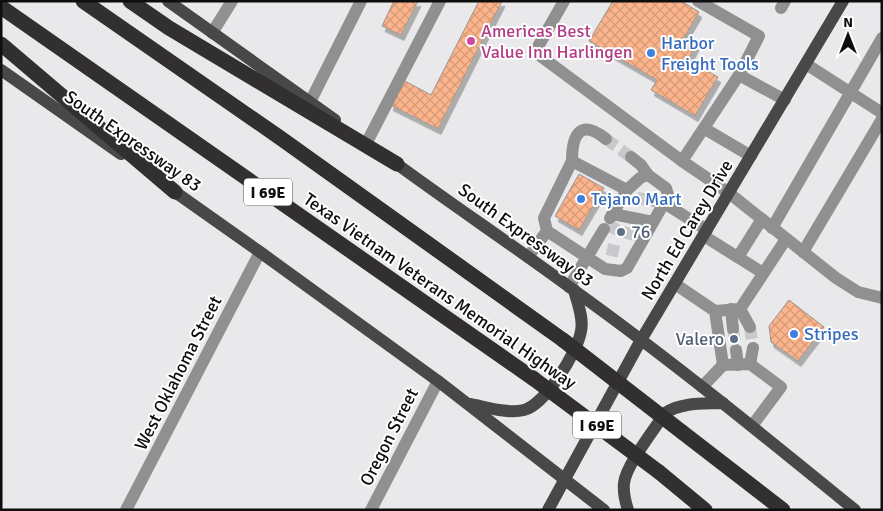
<svg xmlns="http://www.w3.org/2000/svg" width="883" height="511" font-family="Signika,sans-serif">
<style>
.building{fill:url(#building-cross-hatch);stroke:#979594;filter:url(#shadow)}
.lines{fill:none;stroke-linecap:round;stroke-linejoin:round}
.minor-tunnel{stroke:#c8c8ca;stroke-width:12;stroke-dasharray:12 6;stroke-linecap:butt}
.minor{stroke:#919090;stroke-width:12}
.major{stroke:#494848;stroke-width:12}
.highway{stroke:#312f2f;stroke-width:15}
.highway-bridge{stroke:#312f2f;stroke-width:15}
.hotel-dot{fill:#d1479c;stroke:#fff;stroke-width:2}
.shop-dot{fill:#3f7fe0;stroke:#fff;stroke-width:2}
.service-dot{fill:#5c6f8a;stroke:#fff;stroke-width:2}
.labels{text-anchor:middle;stroke-width:4;stroke-linejoin:round;paint-order:stroke}
.shield{fill:#fff;stroke:#565657;stroke-width:1}
.shield-label{font-size:16px;font-weight:bold;fill:#0e0e0f}
.hotel-label{font-size:18px;fill:#b23c85;stroke:#fff;text-anchor:start}
.shop-label{font-size:18px;fill:#366cbe;stroke:#fff;text-anchor:start}
.street-label{font-size:18px;fill:#0e0e0f;stroke:#fff}
.service-label{font-size:18px;fill:#4e5e75;stroke:#fff;text-anchor:start}
</style>
<defs>
<pattern id="building-cross-hatch" width="8" height="8" patternUnits="userSpaceOnUse" patternTransform="scale(1.25)"><rect width="8" height="8" fill="#fbb48b"/><path d="M0 0l8 8M0 8l8-8" fill="none" stroke="#d69a77"/></pattern>
<filter id="shadow"><feDropShadow dx="3" dy="5.5" stdDeviation="0" flood-color="#0004"/></filter>
</defs>
<rect width="100%" height="100%" fill="#e9e9eb"/>
<g class="building">
<path d="M394,1H418L401,35L382,26Z"/>
<path d="M479,1H502L438,129L390,105L403,80L431,95Z"/>
<path d="M613,1H681L699,12L684,38L696,45L688,60L718,77L695,116L651,90L657,80L589,41Z"/>
<path d="M579,174L604,188L579,230L555,216Z"/>
<path d="M789,300L824,327L798,361L771,342L769,326Z"/>
</g>
<g class="lines">
<g class="minor-tunnel">
<path d="M606,139L631,157"/>
<path d="M637,198L655,201"/>
<path d="M607,224L619,231L635,235"/>
<path d="M607,249L624,253"/>
<path d="M750,327L753,348"/>
<path d="M733,329L736,350"/>
</g>
<g class="minor">
<path d="M564,1L535,52L682,161"/>
<path d="M698,1L759,36L739,75L785,100"/>
<path d="M781,8L785,1"/>
<path d="M212,33L232,1"/>
<path d="M806,64L882,113"/>
<path d="M739,75L682,161L729,193L836,278L858,292L882,298"/>
<path d="M310,102L361,1"/>
<path d="M705,129L751,156"/>
<path d="M367,142L440,1"/>
<path d="M631,157L641,165L648,175"/>
<path d="M572,161C572,135 580,118 606,139"/>
<path d="M613,214L653,222"/>
<path d="M610,218L627,190"/>
<path d="M772,228L882,38"/>
<path d="M547,231L544,218L572,161L627,190L640,178L648,175L666,188L668,195L664,203L655,201"/>
<path d="M704,236L763,273"/>
<path d="M803,252L882,119"/>
<path d="M528,257L547,231L605,269L621,271L627,268L664,203L707,230"/>
<path d="M738,257L762,219"/>
<path d="M675,284L715,311L723,365L702,387"/>
<path d="M569,287L604,229"/>
<path d="M731,309L733,329"/>
<path d="M740,309L750,327"/>
<path d="M715,311L740,309L786,239"/>
<path d="M736,350L738,365"/>
<path d="M750,364L753,348"/>
<path d="M723,365L750,364L781,387L752,426"/>
<path d="M126,510L260,252"/>
<path d="M371,510L438,381"/>
</g>
<g class="major">
<path d="M168,1L335,120"/>
<path d="M1,70L121,154"/>
<path d="M390,159C451,204 514,246 575,291C671,360 763,435 855,510"/>
<path d="M168,187L260,252L438,381L604,510"/>
<path d="M470,404C486,407 508,414 524,410C545,405 578,351 581,331C584,318 577,302 574,290"/>
<path d="M548,510L641,340L843,1"/>
<path d="M628,510C625,501 623,493 624,483C626,465 654,430 665,413C682,402 703,404 723,403"/>
</g>
<g class="highway">
<path d="M83,1L279,137L563,340"/>
<path d="M130,1L169,28L397,164"/>
<path d="M1,7L534,379"/>
<path d="M1,44L175,192"/>
<path d="M682,432L783,510"/>
<path d="M659,472L705,510"/>
</g>
<g class="highway-bridge">
<path d="M563,340L682,432"/>
<path d="M534,379L659,472"/>
</g>
</g>
<circle class="hotel-dot" cx="471" cy="41" r="5"/>
<g class="shop-dot">
<circle cx="651" cy="53" r="5"/>
<circle cx="581" cy="199" r="5"/>
<circle cx="794" cy="334" r="5"/>
</g>
<g class="service-dot">
<circle cx="621" cy="232" r="5"/>
<circle cx="734" cy="339" r="5"/>
</g>
<g class="labels">
<g class="shield">
<rect x="244" y="178.5" width="48" height="27" rx="4"/>
<rect x="573" y="411.5" width="48" height="27" rx="4"/>
</g>
<g class="shield-label">
<text x="268" y="198">I 69E</text>
<text x="597" y="431">I 69E</text>
</g>
<g class="hotel-label">
<text x="481" y="37">Americas Best<tspan x="481" dy="21">Value Inn Harlingen</tspan></text>
</g>
<g class="shop-label">
<text x="661" y="49">Harbor<tspan x="661" dy="21">Freight Tools</tspan></text>
<text x="591" y="205">Tejano Mart</text>
<text x="804" y="340">Stripes</text>
</g>
<g class="street-label">
<text transform="translate(133 141) rotate(35)" y="6">South Expressway 83</text>
<text transform="translate(687 230) rotate(-59)" y="6">North Ed Carey Drive</text>
<text transform="translate(526 235) rotate(36)" y="6">South Expressway 83</text>
<text transform="translate(440 291) rotate(35)" y="6">Texas Vietnam Veterans Memorial Highway</text>
<text transform="translate(178 373) rotate(-63)" y="6">West Oklahoma Street</text>
<text transform="translate(389 437) rotate(-63)" y="6">Oregon Street</text>
</g>
<g class="service-label">
<text x="631" y="238">76</text>
<text x="724" y="345" text-anchor="end">Valero</text>
</g>
</g>
<rect width="883" height="511" fill="none" stroke="#0e0e0f" stroke-width="5"/>
<g transform="translate(848 35)" stroke="#ffffff" stroke-width="4" paint-order="stroke">
<path d="M0-4L9 19L0 12L-9 19Z" fill="#0e0e0f"/>
<text y="-8" font-size="14" font-weight="bold" text-anchor="middle" fill="#0e0e0f">N</text>
</g>
</svg>
